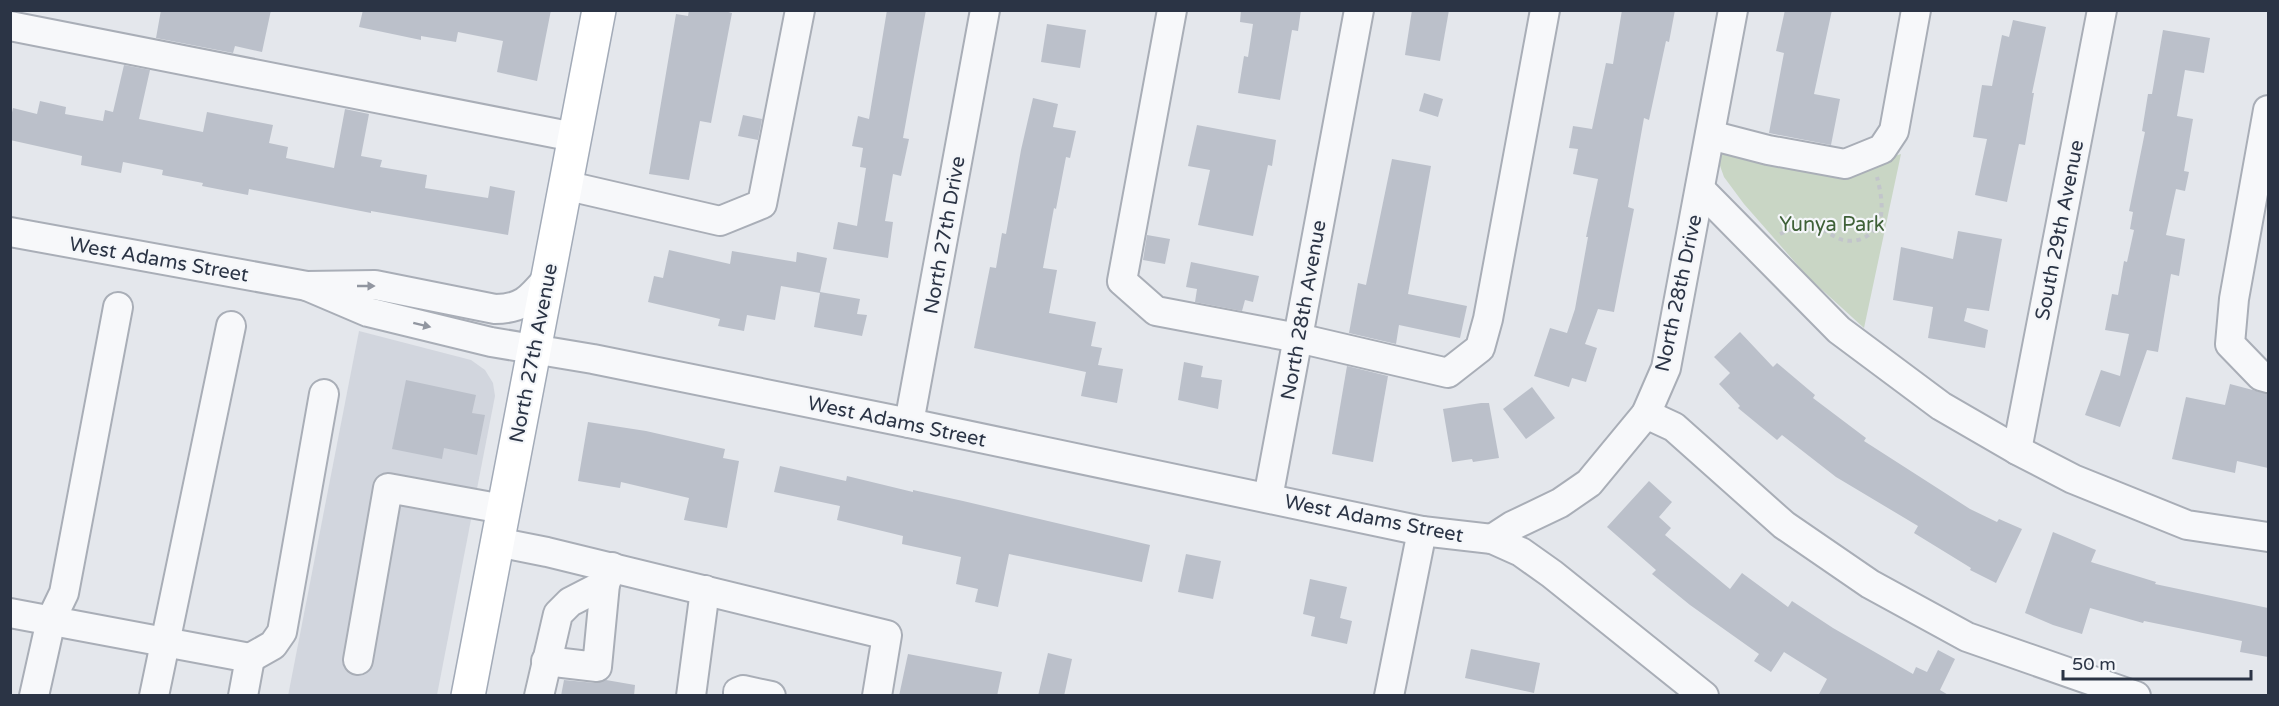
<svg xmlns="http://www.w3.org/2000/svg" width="2279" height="706" font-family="'Varela Round',sans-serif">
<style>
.built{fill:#d2d6de}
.green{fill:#c9d6c5}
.building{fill:#bbc0ca}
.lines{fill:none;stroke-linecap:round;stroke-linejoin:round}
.minor-casing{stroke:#a9aeb7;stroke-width:32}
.major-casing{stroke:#a3abb8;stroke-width:36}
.path{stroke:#c2c5cb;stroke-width:4;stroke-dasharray:4.5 4.5;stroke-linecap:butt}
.minor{stroke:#f7f8fa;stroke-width:28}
.major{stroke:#fff;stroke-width:33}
.oneway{fill:#9196a0}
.labels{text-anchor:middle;stroke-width:4.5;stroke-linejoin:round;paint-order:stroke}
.park-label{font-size:20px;fill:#3f6138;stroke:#f4f6f9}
.street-label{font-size:20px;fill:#2b3445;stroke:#f4f6f9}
</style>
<rect width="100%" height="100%" fill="#e4e7ec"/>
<path class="built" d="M359,331L471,360L485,370L493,383L495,396L437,695L288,696Z"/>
<path class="green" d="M1721,148L1882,160L1901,154L1864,328L1808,277L1744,204L1724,177L1719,163Z"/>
<g class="building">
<path d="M161,10H271L262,52L235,46L233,53L156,38Z"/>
<path d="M363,10H551L537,81L497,72L503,41L458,32L456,42L421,36V40L359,27Z"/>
<path d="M689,10H721L732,13L711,123L700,121L689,180L649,174L676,14L688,16Z"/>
<path d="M887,10H926L903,138L909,139L901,176L893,174L885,221L893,222L888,258L833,249L838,222L857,226L866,168L860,167L863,148L852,146L858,116L869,119Z"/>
<path d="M1241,10H1301L1298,31L1292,30L1280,100L1238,93L1244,56L1248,57L1253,24L1240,22Z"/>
<path d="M1412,10H1449L1440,61L1405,55Z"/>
<path d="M1622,10H1675L1669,42L1666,41L1649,120L1644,118L1628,207L1634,209L1614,312L1598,309L1585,344L1597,348L1586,382L1572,378L1569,387L1534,376L1550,328L1567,333L1575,309L1588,237H1586L1598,179L1573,174L1578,149L1569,148L1573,126L1592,129L1606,63L1613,64Z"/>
<path d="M1785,10H1832L1814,94L1840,99L1831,145L1769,133L1784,53L1776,51Z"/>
<path d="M2013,20L2046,27L2032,93H2034L2025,145L2019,144L2007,202L1975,195L1987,139L1973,137L1982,85L1992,86L2002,35L2009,37Z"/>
<path d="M1047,24L1086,30L1080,68L1041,62Z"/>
<path d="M2163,30L2210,38L2204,73L2185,70L2177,116L2193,119L2184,171L2189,172L2185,191L2176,189L2166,235L2185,239L2179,276L2171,274L2158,352L2147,350L2120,427L2085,415L2101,370L2120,376L2129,334L2105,330L2112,294L2118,295L2124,261L2127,262L2134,230L2130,229L2133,212L2129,211L2145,132L2142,131L2148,94H2152Z"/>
<path d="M124,65L150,70L139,119L203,132L207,112L273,125L269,143L288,147L286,158L334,168L345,109L369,114L361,156L382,160L380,167L427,175L425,188L488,198L490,186L515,191L508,235L371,211V213L249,189L248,195L202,186L203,183L162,175L163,170L123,162L121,173L81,165L82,156L10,140V121L13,108L37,114L40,101L66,107L65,114L103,121L105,110L113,112Z"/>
<path d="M1424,93L1443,99L1438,117L1419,111Z"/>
<path d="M1033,98L1058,104L1053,127L1076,131L1070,158L1066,157L1056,209L1054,208L1043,268L1057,270L1049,313L1096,322L1091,346L1102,348L1098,365L1123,369L1117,403L1081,396L1086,372L974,348L990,267L996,268L1002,233L1006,234L1021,150Z"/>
<path d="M743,115L762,119L758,140L738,136Z"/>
<path d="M1197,125L1276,140L1272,166L1268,165L1253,236L1198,225L1210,170L1188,166Z"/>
<path d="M1392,159L1431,166L1408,294L1467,306L1460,338L1399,325L1396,344L1349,333L1358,283L1366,285Z"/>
<path d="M1958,231L2002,239L1989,311L1967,308L1964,321L1988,330L1985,348L1928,338L1933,307L1893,300L1901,247L1953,259Z"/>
<path d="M1147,235L1170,239L1165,264L1143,260Z"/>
<path d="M669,250L730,264L732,251L796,262L797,252L827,258L820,292L860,299L857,314L867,315L862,336L814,327L820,293L781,286L775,320L747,315L744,331L718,326L720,319L648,302L654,276L663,278Z"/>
<path d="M1191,262L1259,276L1253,302L1245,300L1242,311L1195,302L1197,289L1186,287Z"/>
<path d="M1740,332L1773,367L1777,363L1815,395L1813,398L1866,438L1864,441L1970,509L1997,522L1999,519L2022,529L1996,583L1970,570L1971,568L1914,533L1918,526L1836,477L1782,435L1777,440L1738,408L1740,406L1719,384L1730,373L1714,357Z"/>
<path d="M1184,362L1203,366L1201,377L1222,380L1218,409L1178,400Z"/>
<path d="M1347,366L1388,376L1373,462L1332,454Z"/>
<path d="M406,380L476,395L472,413L485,415L477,455L444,448L442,459L392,449Z"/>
<path d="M2230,384L2268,394V468L2237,461L2235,473L2172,459L2186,397L2225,405Z"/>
<path d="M1532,387L1555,418L1526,439L1503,409Z"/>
<path d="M1481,403H1489L1499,458L1473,462L1472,459L1452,462L1443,409Z"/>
<path d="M588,422L646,431L725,449L723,458L739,461L727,528L684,520L689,498L621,482L620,488L578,481Z"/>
<path d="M780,466L846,481L847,476L913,492V490L963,501L1150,545L1142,582L1009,554L998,607L975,602L978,589L956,584L961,557L902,544L903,536L837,520L840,506L774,492Z"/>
<path d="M1649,481L1672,502L1659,517L1671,528L1665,535L1730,589L1742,573L1788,607L1792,601L1833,628L1913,674L1916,667L1927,672L1938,650L1955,659L1940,690L1950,696H1818L1827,679L1784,652L1771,672L1754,661L1759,654L1690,605L1652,574L1656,570L1607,527Z"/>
<path d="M2053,532L2096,550L2091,562L2156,582L2155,584L2268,608V657L2240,652L2242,641L2144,621L2143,623L2090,608L2082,634L2053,625L2025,613Z"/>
<path d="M1186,554L1221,561L1213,599L1178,592Z"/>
<path d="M1310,579L1347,587L1340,618L1352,621L1347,644L1311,636L1315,617L1303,614Z"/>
<path d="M1471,649L1540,663L1534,693L1465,678Z"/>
<path d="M1048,653L1072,659L1064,696H1038Z"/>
<path d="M908,654L1002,672L997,696H899Z"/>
<path d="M564,680L595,683L606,680L635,685L634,696H561Z"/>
</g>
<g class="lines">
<defs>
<g id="minor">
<path d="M1172,10L1122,281L1156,311L1298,338L1448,373L1480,348L1488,319L1545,10"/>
<path d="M10,26L574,137"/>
<path d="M2268,110L2234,299L2230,344L2261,376L2268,378"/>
<path d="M1710,135L1768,150L1845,164L1882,149L1894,131L1916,10"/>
<path d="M564,185L720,221L762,204L800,10"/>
<path d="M1700,189L1839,330L1941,406L2017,450L2073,479L2187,525L2268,537"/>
<path d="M10,232L307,286L375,285L495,309C522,309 530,299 547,279"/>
<path d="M307,286L368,312L491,342L593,359L909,423L1422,531L1492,539L1521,552L1552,574L1704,696"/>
<path d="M1646,414L1674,427L1784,525L1870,584L1967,637L2136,696"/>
<path d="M909,423L985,10"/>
<path d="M2017,450L2102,10"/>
<path d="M1268,498L1359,10"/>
<path d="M1492,539L1512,526L1560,503L1589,483L1646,414L1666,368L1733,10"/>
<path d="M497,542L547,552L887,635L877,696"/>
<path d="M10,613L250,658L243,696"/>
<path d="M250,658L273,645L282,632L324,394"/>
<path d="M358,660L388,488L503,509"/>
<path d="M546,661L597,667L605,584"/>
<path d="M34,696L51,620L64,593L118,307"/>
<path d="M154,696L231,326"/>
<path d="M539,696L558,614L570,602L605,584L612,567"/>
<path d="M691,696L705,590"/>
<path d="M738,696V692L743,690L771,696"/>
<path d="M1389,696L1422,531"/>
</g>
<path id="major" d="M468,696L599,10"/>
</defs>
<use href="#minor" class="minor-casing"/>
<use href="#major" class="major-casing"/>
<path class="path" d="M1780,234C1789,230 1800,225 1810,226C1821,226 1830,235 1840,239C1856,245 1875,236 1880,219C1884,207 1880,189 1877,177"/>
<use href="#minor" class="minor"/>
<use href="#major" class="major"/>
</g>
<defs><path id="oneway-solid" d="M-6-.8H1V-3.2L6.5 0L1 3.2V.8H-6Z" transform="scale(1.5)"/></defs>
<g class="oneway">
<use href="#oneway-solid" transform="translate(366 286)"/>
<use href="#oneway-solid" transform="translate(422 325) rotate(14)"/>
</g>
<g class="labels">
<g class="park-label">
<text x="1832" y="231">Yunya Park</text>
</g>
<g class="street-label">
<text transform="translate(2059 230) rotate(-79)" y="7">South 29th Avenue</text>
<text transform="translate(944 235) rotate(-80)" y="7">North 27th Drive</text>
<text transform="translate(159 259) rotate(10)" y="7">West Adams Street</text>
<text transform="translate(1678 293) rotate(-78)" y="7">North 28th Drive</text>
<text transform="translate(1303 310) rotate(-80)" y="7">North 28th Avenue</text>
<text transform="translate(533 353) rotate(-79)" y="7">North 27th Avenue</text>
<text transform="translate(897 421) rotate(12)" y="7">West Adams Street</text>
<text transform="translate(1374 518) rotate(11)" y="7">West Adams Street</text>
</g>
</g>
<rect width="2279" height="706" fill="none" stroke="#2b3445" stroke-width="24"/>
<path d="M2063 670v9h188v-9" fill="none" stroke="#2b3445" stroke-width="3"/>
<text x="2072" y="670" font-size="18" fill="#2b3445" stroke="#f4f6f9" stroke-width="4.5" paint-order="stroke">50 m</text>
</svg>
